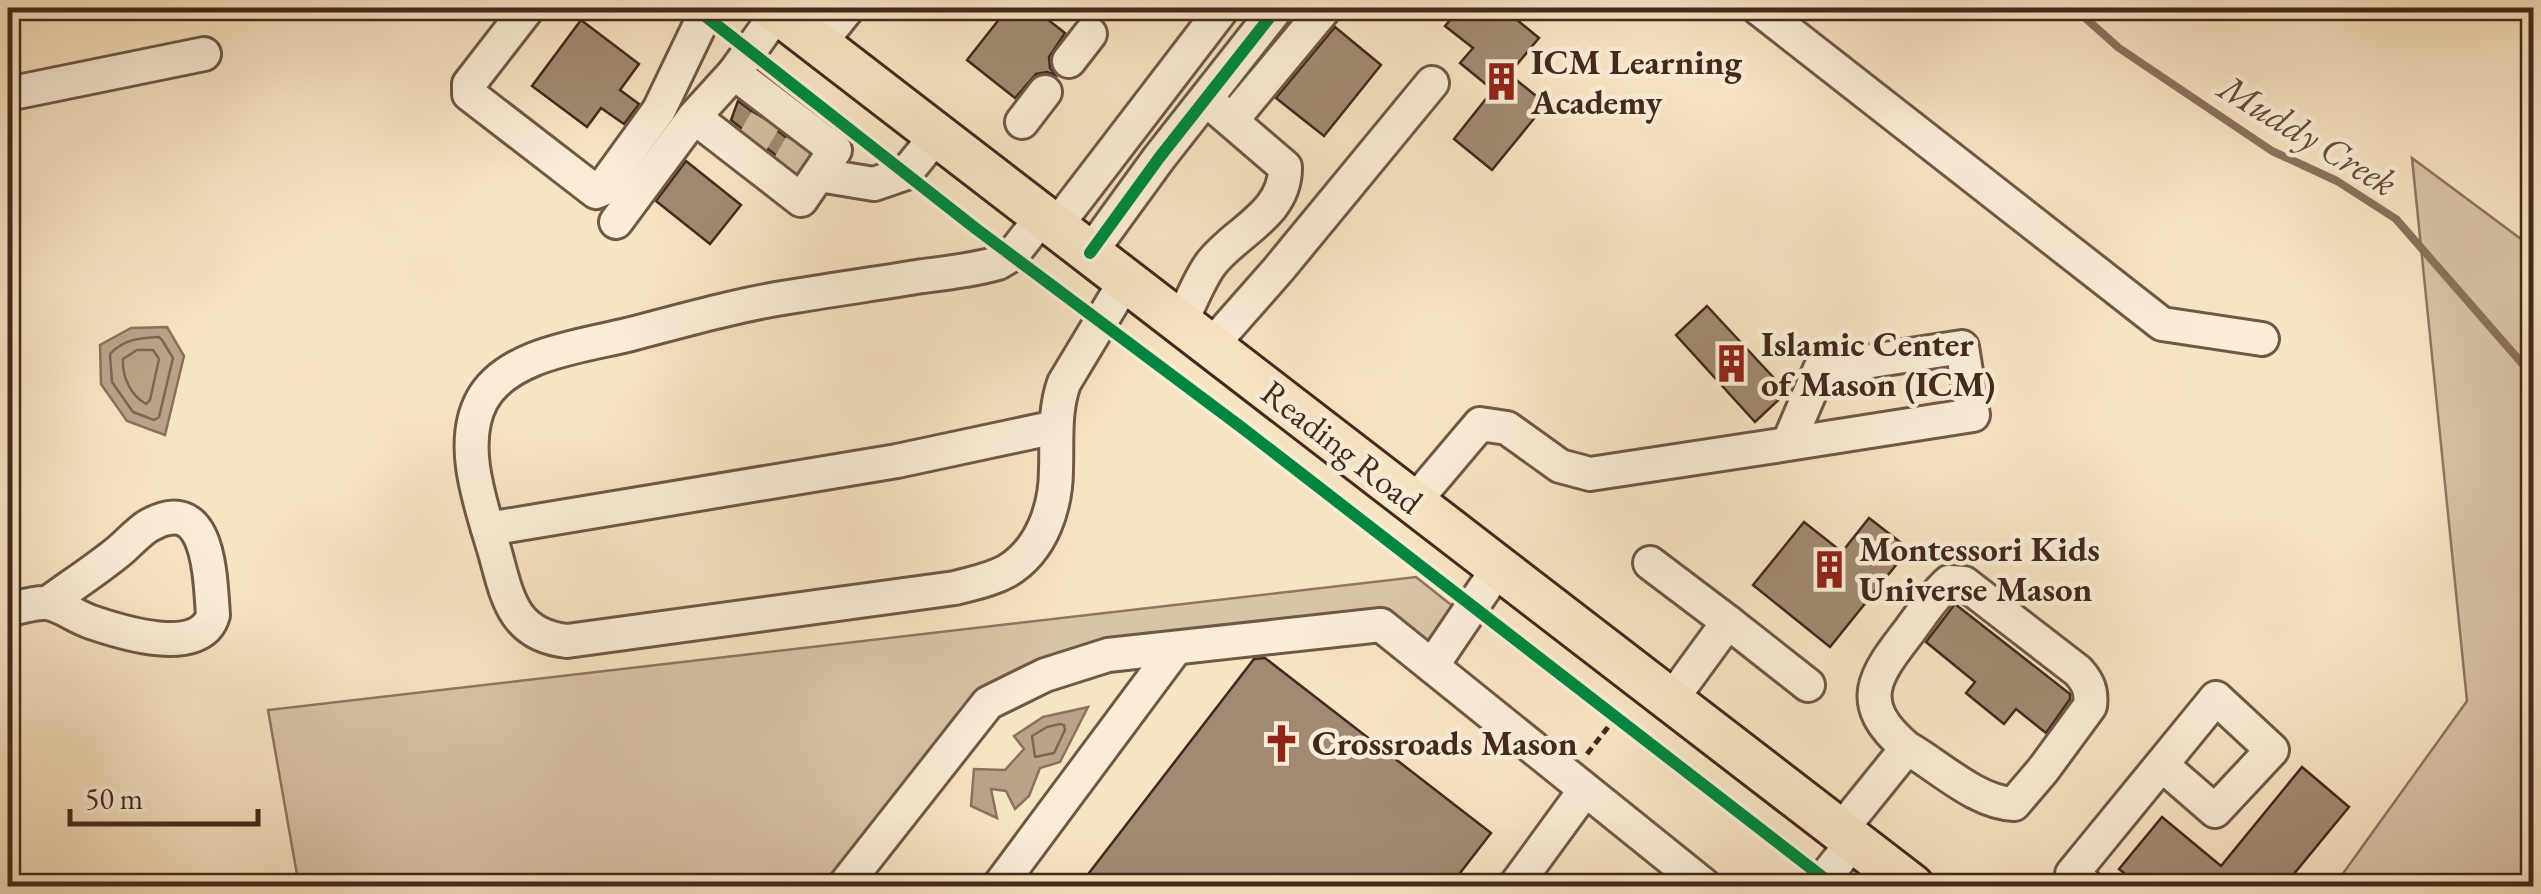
<svg xmlns="http://www.w3.org/2000/svg" width="2541" height="894" font-family="'EB Garamond',serif">
<style>
.green{fill:#d8c4a6;stroke:#8d7662;stroke-width:2.5}
.water{fill:#b9a48a;stroke:#89735e;stroke-width:2.5}
.lines{fill:none;stroke-linecap:round;stroke-linejoin:round}
.shore{stroke:#7e6654;stroke-width:2.5}
.stream{stroke:#89735e;stroke-width:8}
.building{fill:#a08a73;stroke:#42291d;stroke-width:2.5}
.minor-tunnel{stroke:#d3bfa1;stroke-width:32;stroke-dasharray:32 16;stroke-linecap:butt}
.minor-casing{stroke:#6f5846;stroke-width:38}
.major-casing{stroke:#42291d;stroke-width:48}
.path{stroke:#42291d;stroke-width:5;stroke-dasharray:8 5;stroke-linecap:butt}
.minor{stroke:#faedd7;stroke-width:32}
.major{stroke:#f7e4c2;stroke-width:42}
.cycleway-casing{stroke:#faedd7;stroke-width:19}
.cycleway{stroke:#00873e;stroke-width:12}
.labels{text-anchor:middle;stroke-width:9;stroke-linejoin:round;paint-order:stroke}
.poi-label{font-size:35px;font-weight:bold;fill:#42291d;stroke:#faedd7;text-anchor:start}
.street-label{font-size:35px;fill:#42291d;stroke:#faedd7}
.water-label{font-size:38px;font-style:italic;fill:#664e3e;stroke:#faedd7}
</style>
<rect width="100%" height="100%" fill="#f7e4c2"/>
<filter id="stains"><feTurbulence type="fractalNoise" baseFrequency=".002" numOctaves="4"/><feColorMatrix values="0 0 0 0 .2 0 0 0 0 .09 0 0 0 0 .02 0 0 0 .5 -.17"/></filter>
<radialGradient id="worn" r=".72"><stop offset=".6" stop-color="#630" stop-opacity="0"/><stop offset="1" stop-color="#630" stop-opacity=".3"/></radialGradient>
<g class="green">
<path d="M2412,158L2533,248V886H2334L2467,701Z"/>
<path d="M1416,577L1465,616L1432,666L1381,625L1108,655L988,703L844,886H299L268,710Z"/>
</g>
<g class="water">
<path d="M167,327L184,356L165,435L127,421L101,384L100,345L131,328Z"/>
<path d="M1088,707L1060,762L1040,768L1029,796L1015,809L1006,791L991,789L997,818L971,806L974,769L1005,770L1024,749L1014,736L1043,717Z"/>
</g>
<g class="lines">
<g class="shore">
<path d="M159,337L162,340L173,358L159,417L154,420L133,412L112,382L110,354C124,339 139,338 159,337Z"/>
<path d="M137,350H153L159,359L150,400L146,404C130,395 122,376 123,359Z"/>
<path d="M1060,724L1064,725L1065,730L1054,753L1035,757L1032,736L1047,727Z"/>
</g>
<path class="stream" d="M2074,8L2119,48L2272,151L2337,181L2396,219L2534,377"/>
</g>
<g class="building">
<path d="M1008,8H1033L1065,33L1049,57L1050,68L1055,75L1047,72L1036,74L1015,98L967,60Z"/>
<path d="M1460,8H1525L1516,19L1539,38L1509,74L1546,104L1492,170L1454,139L1493,90L1460,63L1473,48L1445,26Z"/>
<path d="M581,20L639,64L620,90L639,104L624,124L601,108L587,127L532,86Z"/>
<path d="M1335,27L1381,65L1324,136L1276,98Z"/>
<path d="M738,101L808,154L796,171L731,120Z"/>
<path d="M686,161L741,205L710,244L656,201Z"/>
<path d="M1707,306L1787,392L1755,422L1676,335Z"/>
<path d="M1869,518L1909,549L1830,647L1753,585L1804,522L1842,552Z"/>
<path d="M1955,604L2070,694V699L2046,733L2016,709L2004,724L1966,693L1975,682L1926,642Z"/>
<path d="M1265,658L1491,833L1450,886H1079L1254,659Z"/>
<path d="M2302,767L2349,807L2284,886H2140L2119,869L2162,817L2221,866Z"/>
</g>
<g class="lines">
<g class="minor-tunnel">
<path d="M749,148L766,119"/>
<path d="M784,173L800,145"/>
</g>
<defs>
<g id="minor">
<path d="M528,8L469,84V94L596,192L601,190L659,110L708,8"/>
<path d="M1758,8L2162,324L2262,339"/>
<path d="M819,44L848,8"/>
<path d="M1069,61L1090,34"/>
<path d="M8,94L204,54"/>
<path d="M694,117L801,200L835,150L734,73"/>
<path d="M1232,120L1325,8"/>
<path d="M1022,122L1045,92"/>
<path d="M819,175L874,184L906,173L937,135"/>
<path d="M1043,216L1013,254L998,263C974,270 948,273 923,276C880,283 837,289 795,296C740,304 685,320 631,334C584,346 508,353 482,400C457,446 483,510 496,556C508,601 515,635 567,641L955,588C973,583 991,580 1007,571C1042,550 1056,507 1056,469C1057,440 1054,411 1064,383L1126,280"/>
<path d="M616,222L694,117L734,73L778,12"/>
<path d="M1056,226L1223,8"/>
<path d="M1090,253L1159,158L1277,8"/>
<path d="M1181,322C1190,304 1198,282 1210,265C1234,232 1286,215 1285,167L1207,100"/>
<path d="M1211,346L1278,270L1432,83"/>
<path d="M1414,502L1480,424L1507,428L1560,466L1590,474L1788,444L1973,415L1962,347L1820,369L1788,444"/>
<path d="M488,529L897,461L1056,427"/>
<path d="M1650,563L1728,622L1671,700"/>
<path d="M8,610C20,607 34,602 47,603C61,605 76,617 91,622C120,632 201,658 213,615C210,577 210,490 148,526C137,533 128,544 118,552C96,570 71,586 48,603"/>
<path d="M1728,622L1808,685"/>
<path d="M1432,666L1499,567"/>
<path d="M1840,831L1907,748C1853,703 1875,675 1910,630C1922,614 1934,595 1949,582L1964,583L2078,671C2088,682 2092,691 2090,706L2043,770L2014,804C1977,803 1939,766 1907,748"/>
<path d="M844,886L988,703L1045,675L1108,655L1381,625L1705,886"/>
<path d="M999,886L1176,648"/>
<path d="M1515,886L1585,790"/>
<path d="M1818,886L1853,842"/>
<path d="M2087,886L2072,874L2216,698L2272,750L2215,811L2162,765"/>
</g>
<path id="major" d="M772,8L1912,886"/>
</defs>
<use href="#minor" class="minor-casing"/>
<use href="#major" class="major-casing"/>
<path class="path" d="M1587,754L1616,717"/>
<use href="#minor" class="minor"/>
<use href="#major" class="major"/>
<defs>
<g id="cycleway">
<path d="M695,8L975,228L1241,427L1834,886"/>
<path d="M1090,253L1159,158L1277,8"/>
</g>
</defs>
<use href="#cycleway" class="cycleway-casing"/>
<use href="#cycleway" class="cycleway"/>
</g>
<defs>
<symbol id="building-bare" viewBox="-9 -9 18 18"><path d="M-4-6H4V6H1V3H-1V6H-4ZM-2.5-4.3h1.7v1.8h-1.7ZM.8-4.3h1.7v1.8H.8ZM-2.5-1h1.7V.8h-1.7ZM.8-1h1.7V.8H.8Z" fill="#8f2418" stroke="#faedd7" stroke-width="2.5" paint-order="stroke"/></symbol>
<symbol id="church-bare" viewBox="-9 -9 18 18"><path d="M-1.2-6h2.4v3.5h3.3v2.4h-3.3V6h-2.4V-.1h-3.3v-2.4h3.3Z" fill="#8f2418" stroke="#faedd7" stroke-width="2.5" paint-order="stroke"/></symbol>
</defs>
<g fill-rule="evenodd">
<use href="#building-bare" x="1474" y="54" width="55" height="55"/>
<use href="#building-bare" x="1704" y="336" width="55" height="55"/>
<use href="#building-bare" x="1802" y="542" width="55" height="55"/>
<use href="#church-bare" x="1254" y="716" width="55" height="55"/>
</g>
<g class="labels">
<g class="poi-label">
<text x="1531" y="74">ICM Learning<tspan x="1531" dy="40">Academy</tspan></text>
<text x="1761" y="356">Islamic Center<tspan x="1761" dy="40">of Mason (ICM)</tspan></text>
<text x="1859" y="561">Montessori Kids<tspan x="1859" dy="40">Universe Mason</tspan></text>
<text x="1312" y="755">Crossroads Mason</text>
</g>
<g class="street-label">
<text transform="translate(1342 447) rotate(38)" y="12">Reading Road</text>
</g>
<g class="water-label">
<text transform="translate(2308 135) rotate(31)" y="13">Muddy Creek</text>
</g>
</g>
<rect width="2541" height="894" fill="none" stroke="#f7e4c2" stroke-width="40"/>
<rect x="10" y="10" width="2521" height="874" fill="none" stroke="#42291d" stroke-width="5"/>
<rect x="20" y="20" width="2501" height="854" fill="none" stroke="#42291d" stroke-width="2.5"/>
<path d="M70 809v15h188v-15" fill="none" stroke="#42291d" stroke-width="5"/>
<text x="85" y="809" font-size="30" fill="#42291d" stroke="#faedd7" stroke-width="8" paint-order="stroke">50 m</text>
<rect width="100%" height="100%" filter="url(#stains)"/>
<rect width="100%" height="100%" fill="url(#worn)"/>
</svg>
